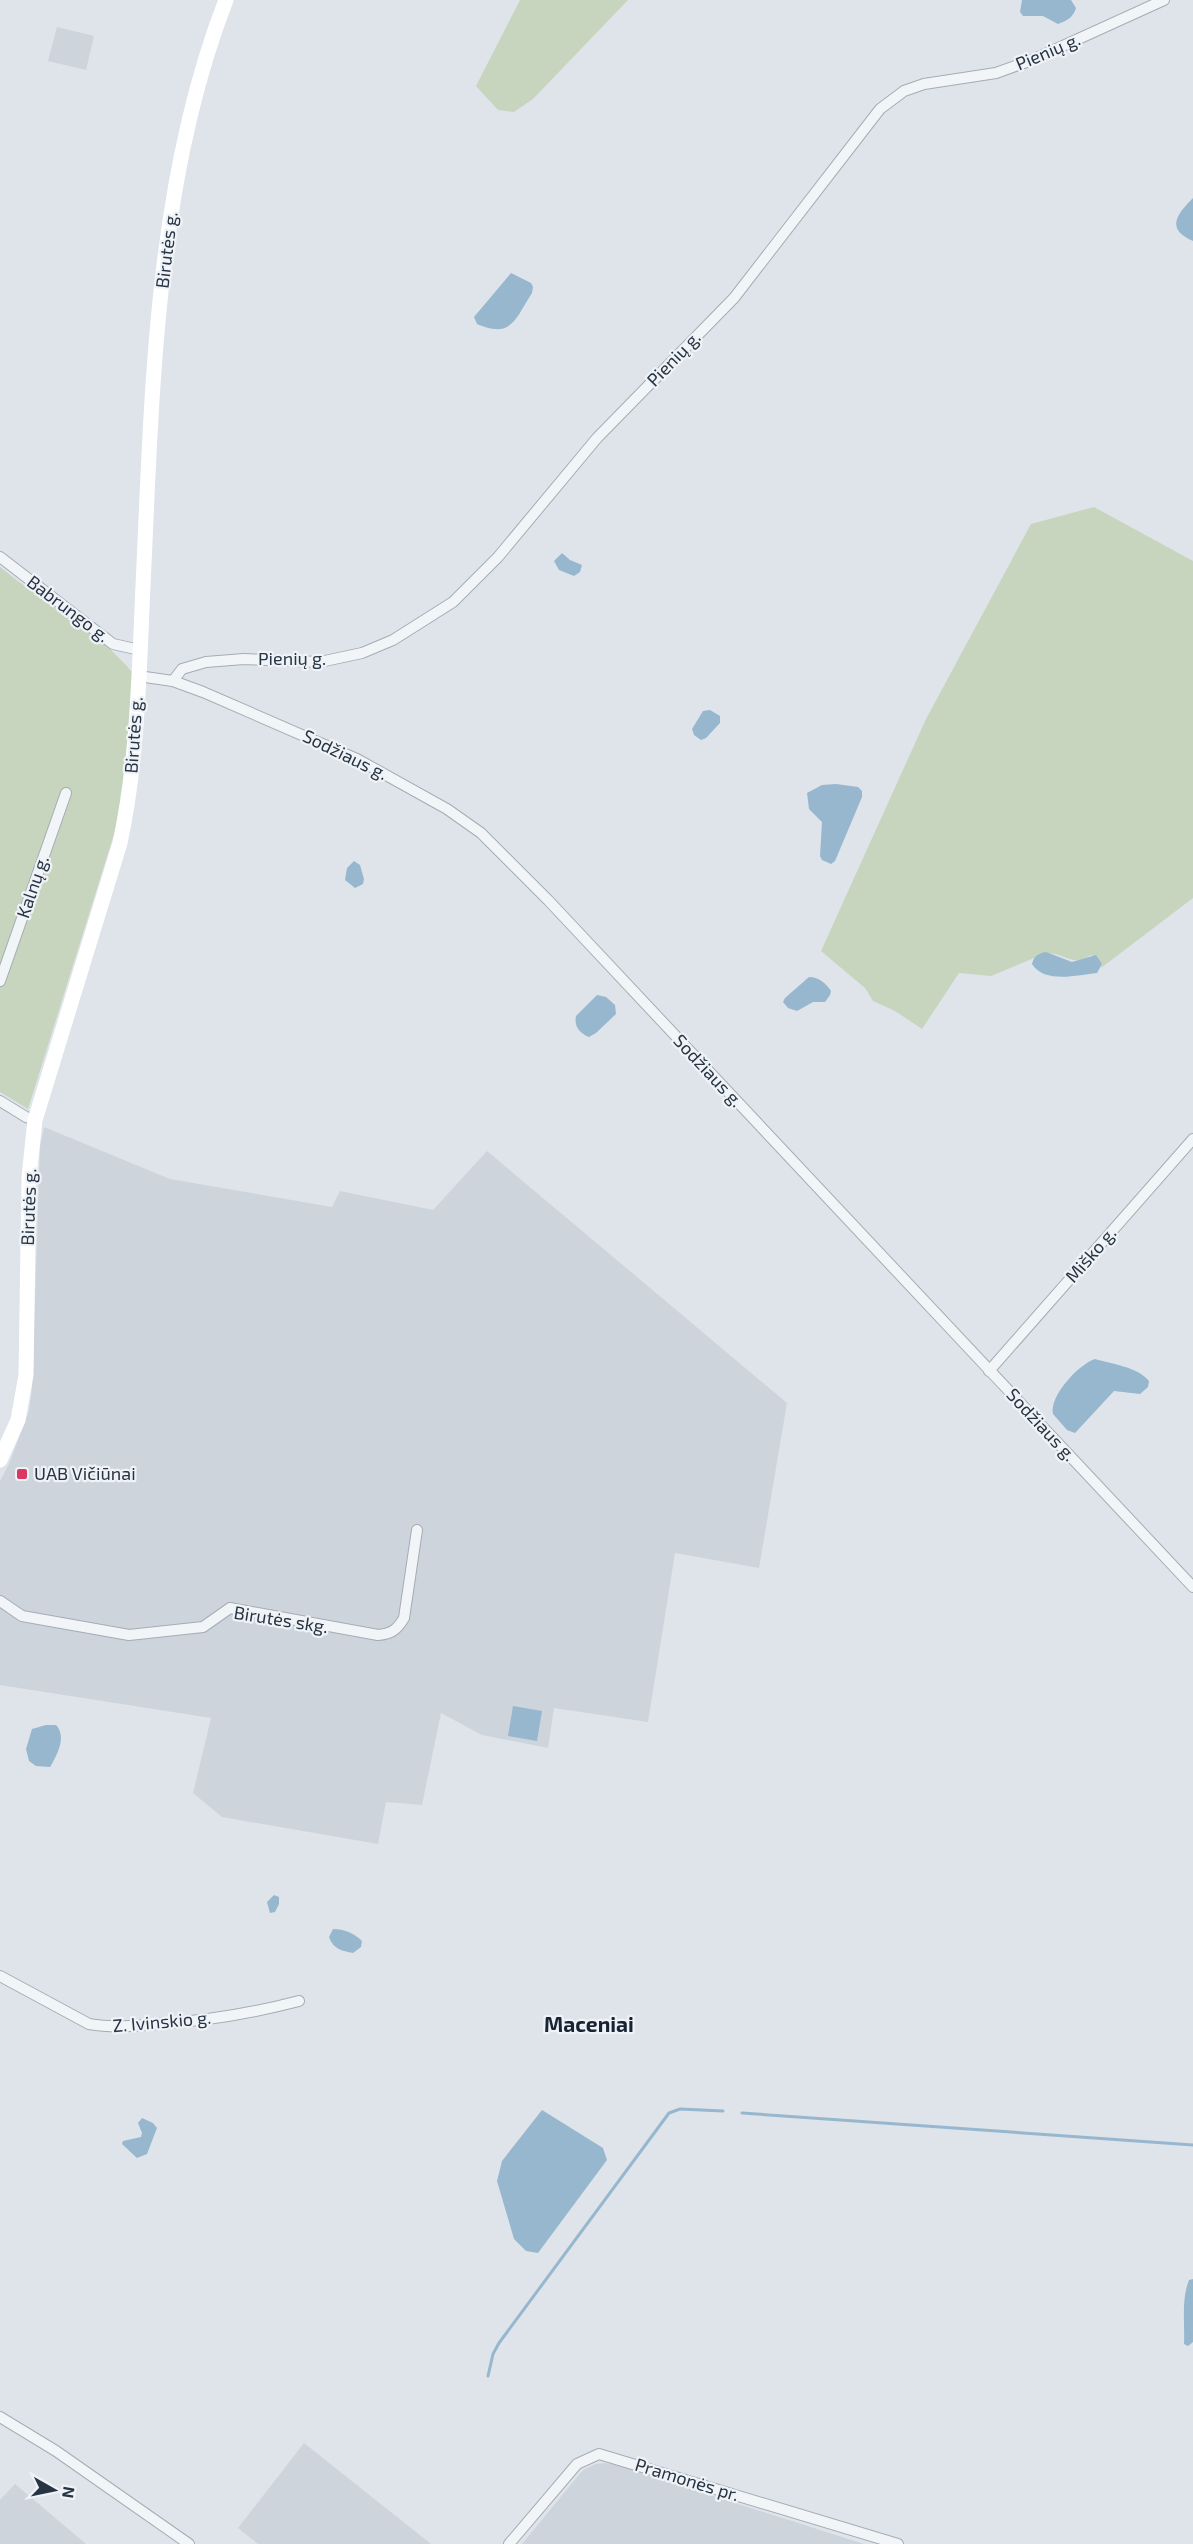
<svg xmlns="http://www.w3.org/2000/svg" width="1193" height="2544" font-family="'Exo 2',sans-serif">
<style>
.built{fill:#cdd4dc}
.green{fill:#c7d5bf}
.water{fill:#96b7ce}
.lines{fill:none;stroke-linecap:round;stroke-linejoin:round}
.stream{stroke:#96b7ce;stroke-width:3}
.minor-casing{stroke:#a4acb5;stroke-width:12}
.minor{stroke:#f2f5f8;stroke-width:10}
.secondary{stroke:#fff;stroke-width:15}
.poi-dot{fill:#dc3662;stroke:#eff3f7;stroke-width:2}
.labels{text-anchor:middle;stroke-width:4.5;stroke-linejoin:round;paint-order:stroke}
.street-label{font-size:18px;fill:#263443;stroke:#eff3f7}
.poi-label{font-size:18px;fill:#263443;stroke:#eff3f7;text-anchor:start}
.quarter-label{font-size:21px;font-weight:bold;fill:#182433;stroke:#eff3f7}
</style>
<rect width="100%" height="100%" fill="#dfe4ea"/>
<g class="built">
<path d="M57,27L94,36L86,70L48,61Z"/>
<path d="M44,1127L170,1179L332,1207L340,1191L433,1210L487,1151L787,1403L759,1568L675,1553L648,1722L554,1708L548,1748L482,1735L441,1713L422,1805L386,1802L378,1844L222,1817L193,1793L211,1718L0,1685V1481L9,1464L29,1411L32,1389L40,1147Z"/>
<path d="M304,2443L431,2544H258L238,2528Z"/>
<path d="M605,2463L616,2465L864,2544H522L583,2470L596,2464Z"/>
<path d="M15,2484L86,2544H0V2500Z"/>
</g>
<g class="green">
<path d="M520,0H628L533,99L514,112L498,110L476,86Z"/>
<path d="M1094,507L1193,561V898L1101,968L1102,964L1091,955C1075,965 1070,958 1055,954C1050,953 1044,953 1040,953L1034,958L991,976L959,973L922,1029L895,1011L873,1001L865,988L821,951L926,719L1031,524Z"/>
<path d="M0,567C41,601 99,632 132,672L127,764L115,831L28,1109L0,1092Z"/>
</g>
<g class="water">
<path d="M1022,0H1071L1076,8C1073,18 1066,21 1058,24L1043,16H1023L1020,12Z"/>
<path d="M1193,198V241C1165,229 1177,214 1193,198Z"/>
<path d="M511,273L531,283L533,287L532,293C515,319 512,339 477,324L474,317Z"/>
<path d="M562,553L570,560L582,565L580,572L574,576L559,570L554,561Z"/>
<path d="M710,710L720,716V723L706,738L701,740L694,735L692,729L703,711Z"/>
<path d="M836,784L858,787L862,791V797L835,861L831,864L822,860L820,856L822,822L809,809L807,793L822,785Z"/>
<path d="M354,861L360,865L364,879L363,884L355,888L345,880L347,868Z"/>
<path d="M1046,952L1072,962L1096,955L1102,964L1097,973C1077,975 1045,984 1032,964C1034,956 1038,953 1046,952Z"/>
<path d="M809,977C818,977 826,983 831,991L830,995L825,1002H813L797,1011L788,1008L783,1002L785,998Z"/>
<path d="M597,995L606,997L615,1005L616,1014L596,1033L589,1037C579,1033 574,1026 576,1016Z"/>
<path d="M1095,1359C1112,1364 1138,1367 1149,1381L1148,1387L1140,1394L1114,1391L1075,1433L1067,1430L1053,1414C1049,1396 1079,1364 1095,1359Z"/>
<path d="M513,1706L542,1711L537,1741L508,1736Z"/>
<path d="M46,1725H56C67,1737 57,1755 50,1767L36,1766L29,1761L26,1749L32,1729Z"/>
<path d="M274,1895L279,1897V1904L275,1912L270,1913L267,1902Z"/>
<path d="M333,1929C344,1929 354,1933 362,1941L361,1947L353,1953C342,1951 333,1949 329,1937Z"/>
<path d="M542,2110L603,2148L607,2160L538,2253L526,2251L514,2239L497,2181L502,2161Z"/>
<path d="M142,2118L153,2123L157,2128L147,2154L137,2158L122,2144L123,2141L141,2137L142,2133L138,2123Z"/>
<path d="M1193,2279V2342L1188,2346L1184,2344C1185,2323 1181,2300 1189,2280Z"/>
</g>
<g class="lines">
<g class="stream">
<path d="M742,2113L1193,2145"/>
<path d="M488,2376L493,2354L499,2343L669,2113L680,2109L723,2111"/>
</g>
<defs>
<g id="minor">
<path d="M0,557L113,644L140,650"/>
<path d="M138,676L173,681L203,692L357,759L447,809L481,833L548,900L1193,1587"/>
<path d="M173,681L182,669L206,662L244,659L320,662L362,653L393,640L453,602L498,557L597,438L734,298L880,109L904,91L924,84L996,73L1032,60L1164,0"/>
<path d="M0,981L66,793"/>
<path d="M0,1101L26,1117L35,1120"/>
<path d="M989,1371L1193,1139"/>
<path d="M0,1601L22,1616L129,1635L203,1627L230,1608L378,1635C391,1634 397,1630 404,1618L417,1530"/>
<path d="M0,1976L89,2024C112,2028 135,2026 158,2024C206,2021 253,2013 299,2001"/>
<path d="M0,2417L56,2451L189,2544"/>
<path d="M509,2544L577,2464L599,2454L898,2544"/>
</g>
</defs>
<use href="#minor" class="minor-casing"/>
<use href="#minor" class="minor"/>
<path class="secondary" d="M0,1460L18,1420L26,1375L29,1177L35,1120L120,843C138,759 139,672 143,586C152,393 155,182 226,0"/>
</g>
<rect class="poi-dot" x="16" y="1468" width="12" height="12" rx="3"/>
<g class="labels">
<g class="street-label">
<text transform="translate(1048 52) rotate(-23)" y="6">Pienių g.</text>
<text transform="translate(167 250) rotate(-83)" y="6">Birutės g.</text>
<text transform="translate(674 359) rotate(-46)" y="6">Pienių g.</text>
<text transform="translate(68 609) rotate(37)" y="6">Babrungo g.</text>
<text x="292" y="665">Pienių g.</text>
<text transform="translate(134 735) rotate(-86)" y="6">Birutės g.</text>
<text transform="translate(345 755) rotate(26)" y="6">Sodžiaus g.</text>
<text transform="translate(33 887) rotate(-71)" y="6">Kalnų g.</text>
<text transform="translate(708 1071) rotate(47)" y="6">Sodžiaus g.</text>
<text transform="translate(29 1207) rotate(-88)" y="6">Birutės g.</text>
<text transform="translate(1091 1255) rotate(-49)" y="6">Miško g.</text>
<text transform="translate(1041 1425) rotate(47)" y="6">Sodžiaus g.</text>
<text transform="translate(281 1620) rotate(9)" y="6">Birutės skg.</text>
<text transform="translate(162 2022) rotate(-5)" y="6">Z. Ivinskio g.</text>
<text transform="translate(687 2480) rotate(17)" y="6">Pramonės pr.</text>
</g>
<g class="poi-label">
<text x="34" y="1480">UAB Vičiūnai</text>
</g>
<g class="quarter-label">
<text x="589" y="2032">Maceniai</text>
</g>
</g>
<g transform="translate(54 2490) rotate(99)" stroke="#eff3f7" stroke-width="4.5" paint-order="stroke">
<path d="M0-4.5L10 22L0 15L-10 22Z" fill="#263443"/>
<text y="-9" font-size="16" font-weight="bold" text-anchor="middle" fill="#263443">N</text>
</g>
</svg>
